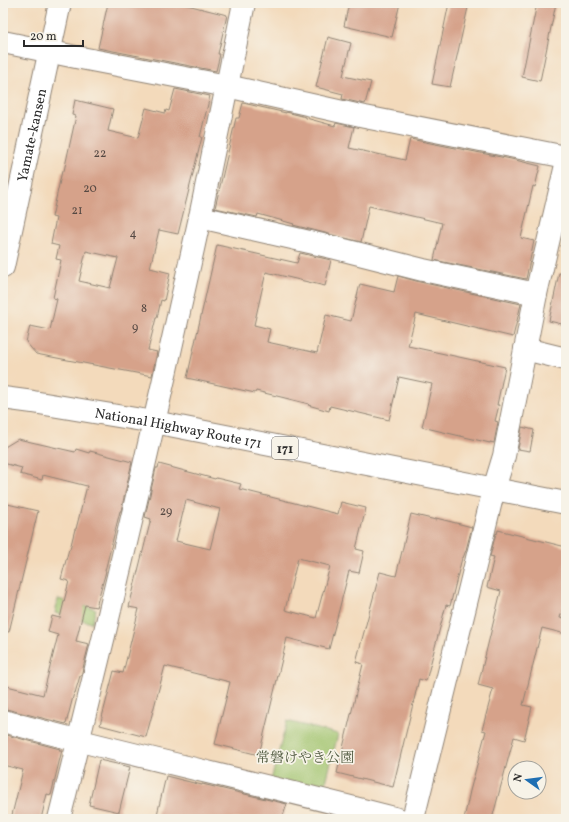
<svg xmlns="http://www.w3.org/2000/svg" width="569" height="822" font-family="Vollkorn,'Noto Serif JP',serif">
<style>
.green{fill:#9fc26b;stroke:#65764b}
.building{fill:#d6a28a;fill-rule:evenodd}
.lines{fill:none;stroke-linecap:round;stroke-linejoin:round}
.minor-casing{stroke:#8f8273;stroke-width:24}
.highway-casing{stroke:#8f8273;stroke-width:24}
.minor{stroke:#fff;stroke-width:22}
.highway{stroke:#fff;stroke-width:22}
.labels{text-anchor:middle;stroke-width:3.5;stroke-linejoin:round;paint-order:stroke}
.number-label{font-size:12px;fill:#564943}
.shield{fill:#f7f3e8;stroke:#686764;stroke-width:1}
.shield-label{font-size:13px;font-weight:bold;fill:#2b2b2b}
.street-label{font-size:14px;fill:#2b2b2b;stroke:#f7f3e8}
.park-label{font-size:14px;fill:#4e583e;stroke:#f7f3e8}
</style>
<rect width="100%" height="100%" fill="#f7f3e8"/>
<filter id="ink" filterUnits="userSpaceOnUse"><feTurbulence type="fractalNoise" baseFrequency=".025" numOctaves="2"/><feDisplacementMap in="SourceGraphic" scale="8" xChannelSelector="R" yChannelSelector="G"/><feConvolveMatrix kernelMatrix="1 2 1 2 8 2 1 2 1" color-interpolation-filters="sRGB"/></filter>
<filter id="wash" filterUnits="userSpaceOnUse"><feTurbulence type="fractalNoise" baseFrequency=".012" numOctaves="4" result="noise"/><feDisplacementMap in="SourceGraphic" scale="16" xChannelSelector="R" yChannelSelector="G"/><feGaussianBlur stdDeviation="0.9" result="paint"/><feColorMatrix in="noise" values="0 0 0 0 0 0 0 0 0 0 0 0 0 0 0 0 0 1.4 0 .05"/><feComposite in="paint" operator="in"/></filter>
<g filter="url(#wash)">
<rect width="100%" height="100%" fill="#f3dabb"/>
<g class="green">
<path d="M58,599L96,609L92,623L55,613Z"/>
<path d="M287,721L338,734L323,794L271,780Z"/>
</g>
<g id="blocks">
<g class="building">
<path d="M108,3H179L227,15L218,54H220L216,71L98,48Z"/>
<path d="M349,3H400L392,37L344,26Z"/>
<path d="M449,3H469L450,87L432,84Z"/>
<path d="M537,3H556L540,81L522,77Z"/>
<path d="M328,37L351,43L343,76L371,82L365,104L342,99L343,94L316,87Z"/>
<path d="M175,89L210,96L200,137H202L178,234L159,230L150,268L170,273L164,301L161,300L157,318H156L148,350L157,352L152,376L36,354L26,342L30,326L50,330L57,299L53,298L61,260L56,259L59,246L51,244L56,218L52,217L62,171H64L76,116L72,115L75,100L113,109L108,131L138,138L146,108L165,113L166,110L169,111ZM86,251L118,258L110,288L79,281Z"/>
<path d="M243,103L286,113V112L306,117V118L335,126L336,123L354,127L349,148L405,160L410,139L511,159L540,166L535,187L533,186L521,238L534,241L526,279L434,260L442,223L369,206L361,242L293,225L294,224L258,214L257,217L215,208L236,118H239Z"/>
<path d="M217,245L297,263L300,253L331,260L325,286L266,272L254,325L270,329L267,342L317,353L326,315L351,321L360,284L394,292L398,276L420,282L521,304L513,337L416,314L408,346L505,367L497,405H499L495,421L498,422L494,443L490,442V443L422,427L432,384L399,377L389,420L330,406L329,411L308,405L309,404L281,397L256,391L255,393L187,378Z"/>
<path d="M559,273L566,274V325L549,321Z"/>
<path d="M522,427L534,430L530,451L518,449Z"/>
<path d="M18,439L75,452L76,449L89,453L90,451L132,462L121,511H120L105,571H106L96,607L85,605L76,641L89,644L81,676H80L75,693H74L66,724L6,709H3V685L43,695L58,635L48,632L52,616L60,618L69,581L61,579L69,549H70L75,529H76L87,486L43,475L42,480L20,474L22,468L3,463V448Z"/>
<path d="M159,464L215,479L216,478L241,484L239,489L338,514L341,502L366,508L356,549L364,551L359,573L349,571L329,649L287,638L259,755L215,744L230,682L165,666L146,737L100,725L114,671L123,673L139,609L129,607L151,519L145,517L156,468H158ZM186,500L220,509L210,549L176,541ZM298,558L330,566L316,618L285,610Z"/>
<path d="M3,503L38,511L9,632L3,631Z"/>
<path d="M411,514L436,520V518L472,527L466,550L463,558H462L450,606L446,605L426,681L419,679L393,787L337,773L363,664L356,662L380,572L396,576Z"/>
<path d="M498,530L566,547V596L560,618L566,619V634L542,628L523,705L532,707L524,740L514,737L492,819H464L470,791L486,731L482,730L493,689L478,685L501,591L487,587L494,557L490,556L496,533L497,534Z"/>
<path d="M3,734L60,749L59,750H62L51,795L47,794L41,819H11L23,770L3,765Z"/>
<path d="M99,760L130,767L119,812L89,805Z"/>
<path d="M166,776L202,785V784L287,804L282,819H156Z"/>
</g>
</g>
</g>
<g filter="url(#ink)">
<use href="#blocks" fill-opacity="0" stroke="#8f8273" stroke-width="1"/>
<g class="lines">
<defs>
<g id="minor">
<path d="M3,42L81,58L227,86L365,117L566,157"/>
<path d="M200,217L336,248L423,270L536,294"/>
<path id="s1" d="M3,267L60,3"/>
<path d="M525,349L566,359"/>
<path d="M3,721C134,756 267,785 398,819"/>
<path d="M59,819C109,619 156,419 200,217C215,146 229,74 244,3"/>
<path d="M413,819L494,489L504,456L536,294L566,165"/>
</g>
<g id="highway">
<path id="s2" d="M3,398L33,402L154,422L566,503"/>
</g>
</defs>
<use href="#minor" class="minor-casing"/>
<use href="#highway" class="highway-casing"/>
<use href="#minor" class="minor"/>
<use href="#highway" class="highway"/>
</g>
</g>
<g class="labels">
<g class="number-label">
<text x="100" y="157">22</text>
<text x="90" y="192">20</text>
<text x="77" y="214">21</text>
<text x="133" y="237">4</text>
<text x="144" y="312">8</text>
<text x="135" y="331">9</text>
<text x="166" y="515">29</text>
</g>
<rect class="shield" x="272" y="437" width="26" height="22" rx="3"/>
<g class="shield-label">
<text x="285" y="453">171</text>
</g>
<g class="street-label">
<text dy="5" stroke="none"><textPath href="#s1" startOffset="135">Yamate-kansen</textPath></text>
<text dy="5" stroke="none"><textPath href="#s2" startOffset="178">National Highway Route 171</textPath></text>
</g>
<g class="park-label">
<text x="305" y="762">常磐けやき公園</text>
</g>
</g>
<rect width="569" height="822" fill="none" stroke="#f7f3e8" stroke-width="16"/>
<g transform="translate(527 780) rotate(284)"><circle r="19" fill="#f7f3e8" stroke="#a5a39c"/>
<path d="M0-3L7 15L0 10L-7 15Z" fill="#1f6fb2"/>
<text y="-6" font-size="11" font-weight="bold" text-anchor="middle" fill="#2b2b2b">N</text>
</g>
<path d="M24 40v6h59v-6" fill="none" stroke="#2b2b2b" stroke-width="2"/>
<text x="30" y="40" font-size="12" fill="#2b2b2b" stroke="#f7f3e8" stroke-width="3" paint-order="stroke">20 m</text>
</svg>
